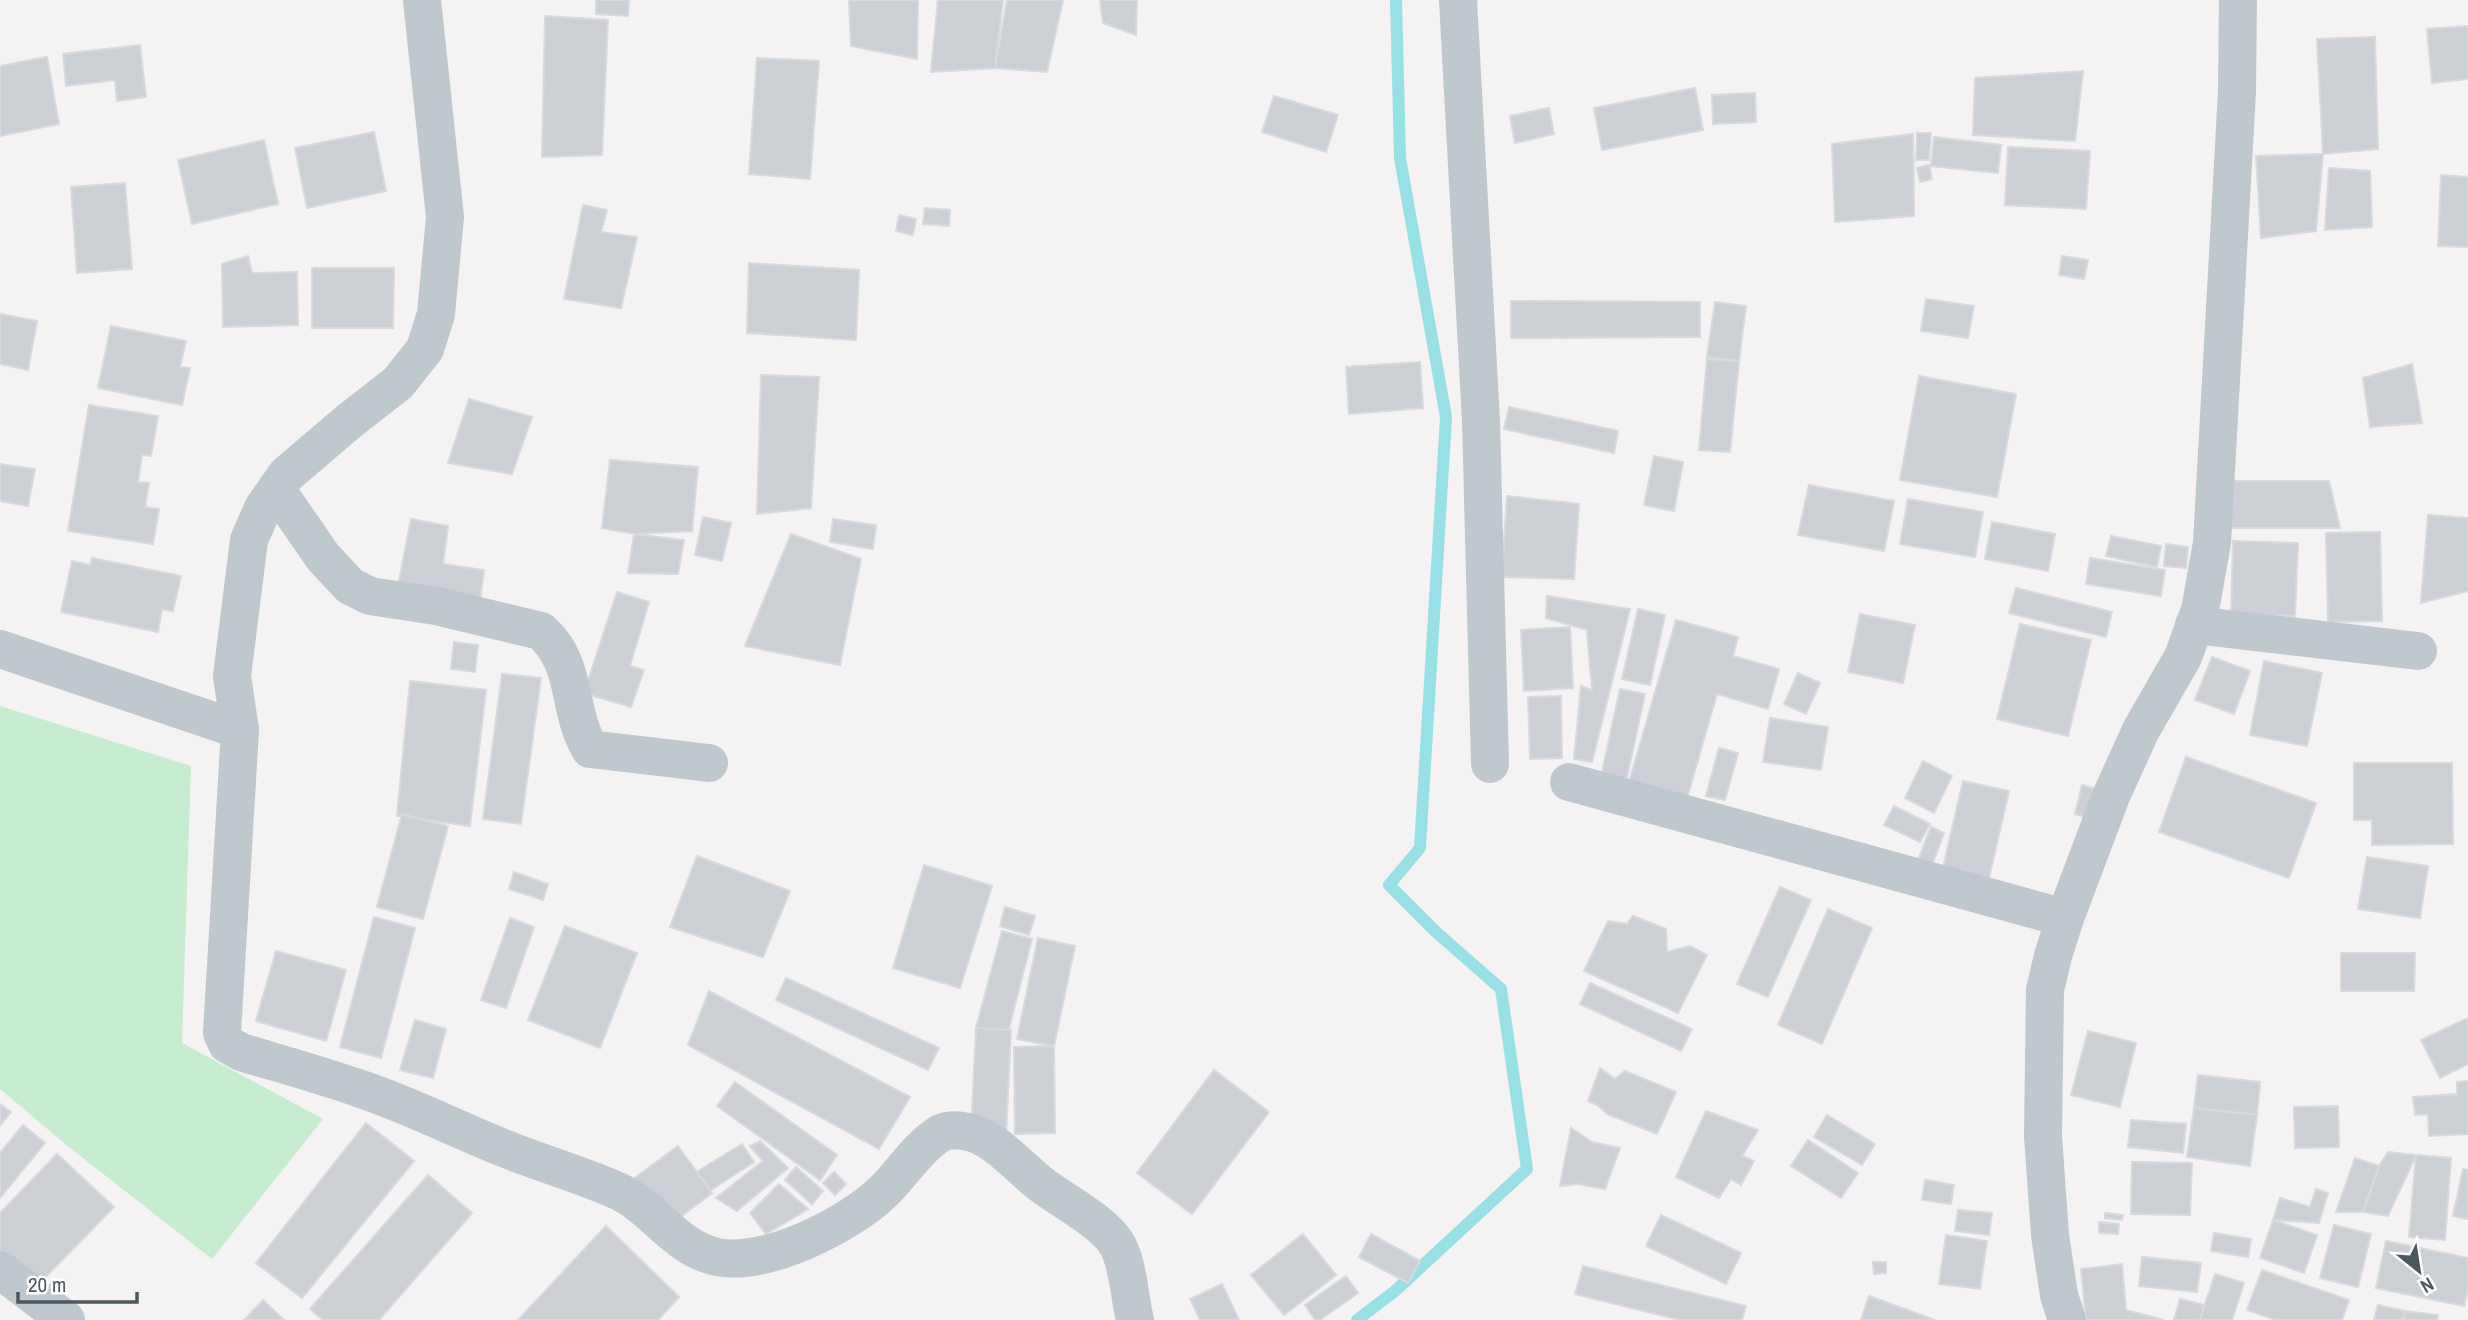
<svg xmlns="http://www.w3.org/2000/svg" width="2468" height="1320" font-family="'Archivo Narrow',sans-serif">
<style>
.green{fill:#c6edcf}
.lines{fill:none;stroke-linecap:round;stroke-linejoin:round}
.stream{stroke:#97e1e6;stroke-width:12}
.building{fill:#ccd0d4;stroke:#d7d9dd;stroke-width:2}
.street{stroke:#bfc8cd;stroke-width:38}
</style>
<rect width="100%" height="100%" fill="#f4f2f2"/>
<path class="green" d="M0,706L191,766L182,1043L323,1119L212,1259L70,1148L0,1089Z"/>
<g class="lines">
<path class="stream" d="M1357,1320L1395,1291L1527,1169L1501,989L1435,931L1389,885L1420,848L1446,417L1400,158L1396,0"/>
</g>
<g class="building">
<path d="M596,0H629L628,16L596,14Z"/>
<path d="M849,0H918L917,59L851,46Z"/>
<path d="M938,0H1003L995,68L931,72Z"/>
<path d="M1007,0H1063L1047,72L995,68Z"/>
<path d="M1100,0H1137L1136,35L1103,23Z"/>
<path d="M545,16L608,20L602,155L542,157Z"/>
<path d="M2468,26V79L2432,83L2427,29Z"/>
<path d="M2375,37L2378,149L2323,154L2317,39Z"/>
<path d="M140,45L146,97L117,101L115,80L66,86L63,54Z"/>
<path d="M47,57L59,124L0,136V66Z"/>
<path d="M757,58L819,61L810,179L749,174Z"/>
<path d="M2083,71L2075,141L1973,135L1975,78Z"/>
<path d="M1695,88L1703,130L1602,150L1594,108Z"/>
<path d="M1755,93L1756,122L1713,124L1712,95Z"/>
<path d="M1274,96L1338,115L1326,152L1262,132Z"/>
<path d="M1549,108L1554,134L1515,143L1510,116Z"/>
<path d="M374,132L386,191L307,208L295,148Z"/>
<path d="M1917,133H1931L1929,160H1916Z"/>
<path d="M1913,134L1914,216L1835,222L1832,144Z"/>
<path d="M1934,137L2001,145L1998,173L1931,166Z"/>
<path d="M264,140L278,204L192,224L178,160Z"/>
<path d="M2008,147L2090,151L2086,209L2005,205Z"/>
<path d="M2323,154L2316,231L2261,238L2256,156Z"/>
<path d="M1929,165L1932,179L1920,182L1917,168Z"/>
<path d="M2329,168L2370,171L2372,227L2325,230Z"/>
<path d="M2441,175L2468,177V247L2438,246Z"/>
<path d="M125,183L132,269L77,273L71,187Z"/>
<path d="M583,205L607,210L601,232L637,237L621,308L564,299Z"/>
<path d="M925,208L950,210L949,226L923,224Z"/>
<path d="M899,215L916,219L913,235L896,231Z"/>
<path d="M248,256L252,273L297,272L298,325L223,327L222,264Z"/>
<path d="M2062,256L2088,260L2084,279L2059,275Z"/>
<path d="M749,263L859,270L856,340L747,333Z"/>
<path d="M312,268H394L393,328H312Z"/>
<path d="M1926,299L1974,306L1968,338L1921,331Z"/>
<path d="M1511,301L1700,302V337L1511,338Z"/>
<path d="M1715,302L1746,306L1739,361L1707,357Z"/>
<path d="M0,314L37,321L28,370L0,364Z"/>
<path d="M111,326L186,341L180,367L190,368L182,405L98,388Z"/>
<path d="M1707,359L1739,361L1730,452L1699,450Z"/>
<path d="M1420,362L1423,408L1349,414L1346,367Z"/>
<path d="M2412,364L2422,423L2370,427L2363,378Z"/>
<path d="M761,375L819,377L811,508L757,514Z"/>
<path d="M1919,376L2016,394L1997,497L1900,480Z"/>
<path d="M469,399L532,417L512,474L448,463Z"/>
<path d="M89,405L158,416L151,456L142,455L138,482L149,483L145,507L159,509L153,544L68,531Z"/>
<path d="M1509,407L1618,431L1614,453L1504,429Z"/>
<path d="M1654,456L1683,462L1674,511L1644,505Z"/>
<path d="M610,460L698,467L692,531L634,534L602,528Z"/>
<path d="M0,464L35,469L28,506L0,501Z"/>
<path d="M2230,481H2329L2340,528H2230Z"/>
<path d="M1809,485L1894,501L1884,551L1798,535Z"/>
<path d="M1507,496L1579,504L1574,579L1502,577Z"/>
<path d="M1908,499L1983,512L1975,557L1900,544Z"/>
<path d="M2428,515L2468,518V591L2421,603Z"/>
<path d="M703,517L731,523L722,561L695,555Z"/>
<path d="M411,519L448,526L443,564L484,570L479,608L397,591Z"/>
<path d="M833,519L876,525L873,549L830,542Z"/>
<path d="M1992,522L2055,534L2048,571L1985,559Z"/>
<path d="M2380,532L2382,621L2328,622L2326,533Z"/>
<path d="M634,534L684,540L678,574L628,573Z"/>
<path d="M791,534L861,559L840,665L745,646Z"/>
<path d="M2111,536L2161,546L2157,567L2106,556Z"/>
<path d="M2233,541L2298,543L2295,616L2231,614Z"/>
<path d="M2166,544L2188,547L2186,568L2164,566Z"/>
<path d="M92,558L181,576L173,611L162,609L158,632L61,612L72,561L90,565Z"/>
<path d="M2090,558L2165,570L2161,596L2086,584Z"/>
<path d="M2016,588L2112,612L2106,637L2009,613Z"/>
<path d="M617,592L649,602L630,666L644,670L631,707L584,693Z"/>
<path d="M1547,596L1630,609L1592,762L1574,759L1581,686L1592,690L1587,630L1546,618Z"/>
<path d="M1638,609L1665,615L1650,685L1622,679Z"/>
<path d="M1860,614L1915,625L1903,683L1848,672Z"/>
<path d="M1676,620L1738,637L1733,656L1779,669L1768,709L1717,694L1687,798L1629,782Z"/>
<path d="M2020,624L2091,640L2068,736L1997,719Z"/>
<path d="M1570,627L1573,688L1524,691L1521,630Z"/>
<path d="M454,642L478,645L475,672L451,669Z"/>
<path d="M2212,657L2250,671L2234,714L2195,700Z"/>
<path d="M2264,661L2322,673L2307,746L2250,735Z"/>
<path d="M1798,673L1820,683L1806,714L1784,704Z"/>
<path d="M502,674L541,678L521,824L483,819Z"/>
<path d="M410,681L486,690L470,826L397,816Z"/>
<path d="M1620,689L1645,694L1626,782L1601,777Z"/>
<path d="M1561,696L1562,758L1530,759L1528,697Z"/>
<path d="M1770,718L1828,727L1821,770L1763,762Z"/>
<path d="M1719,748L1738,753L1725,800L1706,796Z"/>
<path d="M2186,757L2316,803L2289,878L2159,832Z"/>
<path d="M1923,761L1952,776L1934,813L1905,798Z"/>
<path d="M2354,763H2452L2453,844L2372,845V820H2354Z"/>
<path d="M1963,781L2009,791L1989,878L1943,868Z"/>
<path d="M2082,785L2097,789L2089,818L2075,814Z"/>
<path d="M1894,806L1930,824L1920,842L1884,825Z"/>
<path d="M402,814L448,826L423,919L377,907Z"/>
<path d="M1931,827L1944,833L1932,865L1918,860Z"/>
<path d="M697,856L790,891L763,957L670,927Z"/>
<path d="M2367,857L2428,866L2420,918L2358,909Z"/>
<path d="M924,865L992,886L960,988L893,968Z"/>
<path d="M514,872L548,884L543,900L509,889Z"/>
<path d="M1780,887L1811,900L1768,997L1737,984Z"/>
<path d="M1005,907L1035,916L1029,935L1000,926Z"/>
<path d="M1828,909L1872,928L1822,1044L1778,1025Z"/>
<path d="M1633,916L1666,929L1667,952L1690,946L1707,955L1678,1013L1584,971L1608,921L1627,924Z"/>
<path d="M374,917L415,928L381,1058L340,1047Z"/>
<path d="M510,918L534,927L506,1008L481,1000Z"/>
<path d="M565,926L637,953L600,1048L528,1020Z"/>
<path d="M1002,931L1032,939L1007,1036L976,1028Z"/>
<path d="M1038,938L1075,946L1054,1046L1017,1039Z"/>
<path d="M276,951L346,970L326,1041L256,1021Z"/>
<path d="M2341,953H2415L2414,991H2341Z"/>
<path d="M786,978L939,1048L928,1070L776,1000Z"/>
<path d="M1590,983L1692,1029L1681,1051L1580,1004Z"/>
<path d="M709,991L910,1097L879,1149L688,1045Z"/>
<path d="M2468,1018V1064L2440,1078L2421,1040Z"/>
<path d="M415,1020L446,1029L433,1078L400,1070Z"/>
<path d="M976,1028L1011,1030L1006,1135L971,1134Z"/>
<path d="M2088,1031L2136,1043L2120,1107L2071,1095Z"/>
<path d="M1054,1046L1055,1133L1015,1134L1014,1047Z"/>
<path d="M1600,1068L1615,1079L1625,1071L1676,1092L1657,1134L1607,1114L1599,1106L1588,1101Z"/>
<path d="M1214,1070L1269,1112L1192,1214L1137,1173Z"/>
<path d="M2198,1075L2260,1082L2257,1115L2194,1108Z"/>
<path d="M2468,1081V1134L2429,1136L2428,1114L2415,1115L2413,1097L2457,1094V1082Z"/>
<path d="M735,1082L837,1155L820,1180L717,1106Z"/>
<path d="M0,1104L11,1112L0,1126Z"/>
<path d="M2338,1106L2339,1147L2295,1148L2294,1107Z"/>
<path d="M2194,1108L2257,1115L2250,1166L2187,1157Z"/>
<path d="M1706,1111L1758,1130L1742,1156L1754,1161L1741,1185L1731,1179L1719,1198L1676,1177Z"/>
<path d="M1827,1115L1875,1144L1862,1165L1814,1137Z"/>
<path d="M2131,1120L2186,1124L2183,1153L2128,1147Z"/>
<path d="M366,1123L414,1161L302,1298L256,1263Z"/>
<path d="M23,1125L45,1143L0,1198V1153Z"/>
<path d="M1571,1128L1592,1142L1620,1148L1605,1189L1578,1184L1560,1186Z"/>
<path d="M1808,1140L1858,1173L1841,1198L1791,1166Z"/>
<path d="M760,1141L788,1168L737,1211L716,1198L763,1161L750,1146Z"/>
<path d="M742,1144L754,1162L708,1192L695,1173Z"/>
<path d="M678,1146L712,1193L667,1227L632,1180Z"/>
<path d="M2388,1152L2416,1155L2388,1216L2363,1212L2379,1166Z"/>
<path d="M57,1154L114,1207L36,1287L0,1253V1213Z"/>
<path d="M2416,1155L2451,1158L2445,1240L2409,1237Z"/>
<path d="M2355,1158L2379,1166L2363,1212H2336Z"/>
<path d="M2132,1162L2192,1163L2190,1215L2131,1214Z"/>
<path d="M796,1167L823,1191L812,1204L785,1180Z"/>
<path d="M2463,1169L2468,1170V1219L2453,1216Z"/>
<path d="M834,1172L846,1184L835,1195L823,1183Z"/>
<path d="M428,1175L472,1213L379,1320H323L310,1309Z"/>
<path d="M1925,1180L1954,1185L1951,1204L1922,1200Z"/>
<path d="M779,1184L808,1209L766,1234L750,1213Z"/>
<path d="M2316,1189L2328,1193L2319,1223L2273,1220L2280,1198L2310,1207Z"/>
<path d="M1958,1210L1992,1213L1989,1235L1955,1231Z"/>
<path d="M2105,1213L2123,1215L2122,1220L2105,1218Z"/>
<path d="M1661,1215L1741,1253L1726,1284L1646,1246Z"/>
<path d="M2273,1220L2317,1235L2304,1273L2260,1258Z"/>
<path d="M2099,1222L2119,1224L2118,1234L2099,1233Z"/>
<path d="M2334,1225L2371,1234L2358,1287L2320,1278Z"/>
<path d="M606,1226L679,1297L658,1320H518Z"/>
<path d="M2214,1233L2251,1239L2248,1257L2211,1251Z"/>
<path d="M1303,1234L1336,1275L1284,1315L1251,1275Z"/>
<path d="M1371,1234L1420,1261L1408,1283L1359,1257Z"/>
<path d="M1946,1235L1987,1241L1980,1289L1939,1284Z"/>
<path d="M2386,1241L2468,1258V1288L2464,1306L2376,1288Z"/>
<path d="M2142,1257L2201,1263L2197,1292L2139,1286Z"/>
<path d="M1873,1262H1886V1273L1874,1274Z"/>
<path d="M2122,1264L2126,1310L2164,1320H2086L2081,1269Z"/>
<path d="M1583,1266L1746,1306L1742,1320H1680L1575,1294Z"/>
<path d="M2262,1270L2349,1300L2342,1320H2276L2247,1310Z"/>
<path d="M2215,1274L2244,1283L2232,1320H2200Z"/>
<path d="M1346,1276L1358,1293L1320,1320H1315L1305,1305Z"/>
<path d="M1222,1284L1239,1320H1200L1190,1299Z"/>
<path d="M1869,1296L1935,1320H1861Z"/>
<path d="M2180,1299L2204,1305L2200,1320H2174Z"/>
<path d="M263,1300L284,1320H244Z"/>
<path d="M2378,1305L2405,1311L2402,1320H2374Z"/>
<path d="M2405,1311L2438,1315L2437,1320H2404Z"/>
</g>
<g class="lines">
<g class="street">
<path d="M422,0L445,217L436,314L425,349L398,383L348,422L286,475L263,508L249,540L232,676L240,730L222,1033L227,1044L241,1052C281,1064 321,1075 361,1089C409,1105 454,1128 501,1147C540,1163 580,1174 618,1191C655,1208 675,1248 717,1257C766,1267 849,1225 884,1191C901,1174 920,1145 941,1133C949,1129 959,1130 968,1132C993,1136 1021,1169 1042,1185C1063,1201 1106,1223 1118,1246C1129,1268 1129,1296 1135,1320"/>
<path d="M1458,0L1481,421L1490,764"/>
<path d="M276,489L323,557L350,586L370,596L436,606L541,631C579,665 566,708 590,749L709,763"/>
<path d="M2194,625L2418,651"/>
<path d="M0,649L240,730"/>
<path d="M1569,782L2065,918"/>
<path d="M0,1270L66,1320"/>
<path d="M2067,1320L2059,1295L2050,1235L2043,1136L2045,990L2053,956L2065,918L2111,796L2141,730L2183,657L2200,610L2212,543L2237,91L2238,0"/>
</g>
</g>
<g transform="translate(2419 1271) rotate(150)" stroke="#ffffff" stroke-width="5" paint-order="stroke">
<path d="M0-5L12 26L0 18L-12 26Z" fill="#4b585e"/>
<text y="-10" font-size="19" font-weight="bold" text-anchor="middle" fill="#4b585e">N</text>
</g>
<path d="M18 1292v10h119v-10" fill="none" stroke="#4b585e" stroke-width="3.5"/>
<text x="28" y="1292" font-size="21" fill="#4b585e" stroke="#ffffff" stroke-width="5" paint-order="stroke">20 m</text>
</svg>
